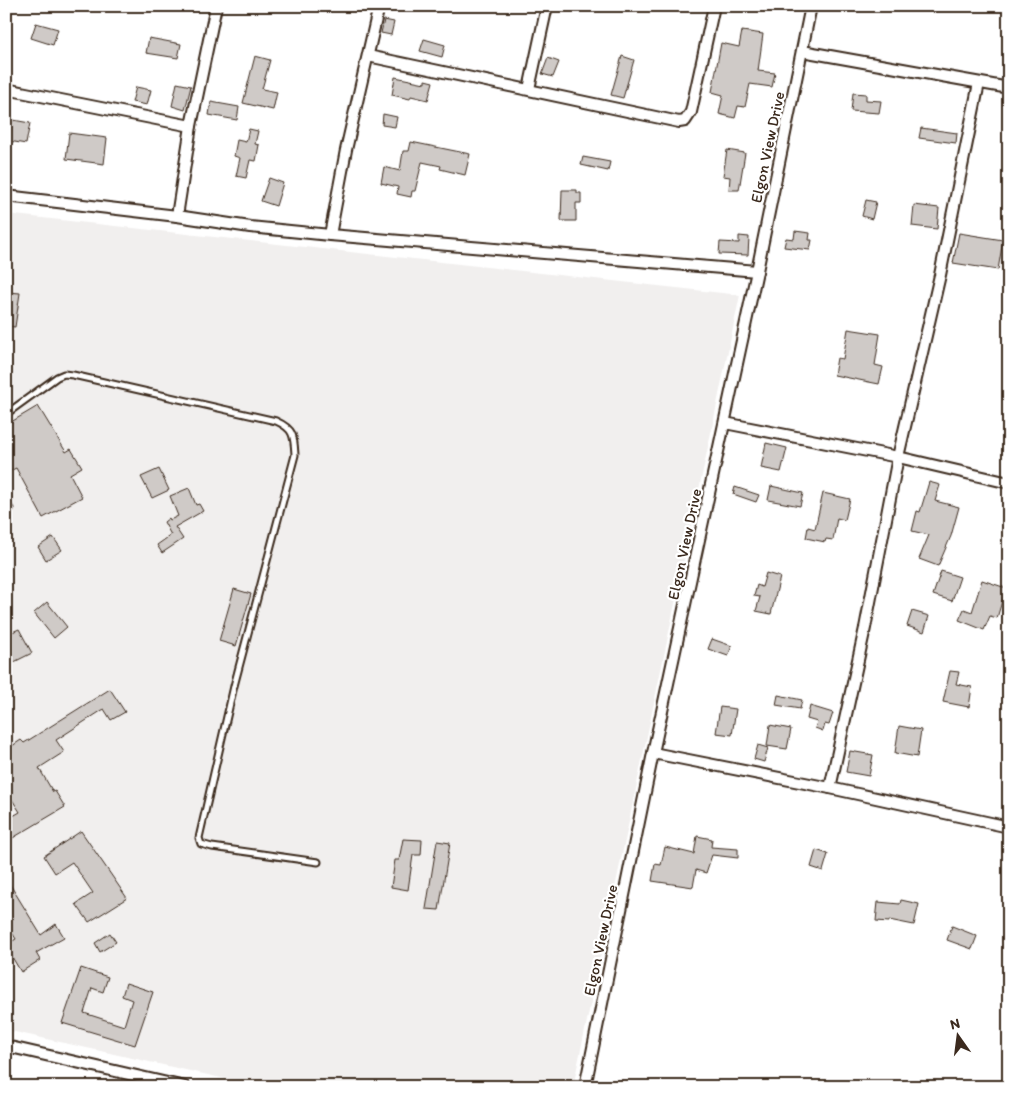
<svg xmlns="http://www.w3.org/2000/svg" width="1015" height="1093" font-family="Itim,sans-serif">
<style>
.built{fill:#f1efee}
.building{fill:#cfcac7;stroke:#3b2a1e}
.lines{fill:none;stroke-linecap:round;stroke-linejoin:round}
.lane-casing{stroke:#3b2a1e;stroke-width:9}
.street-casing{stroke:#3b2a1e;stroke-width:14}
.lane{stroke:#fff;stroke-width:5}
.street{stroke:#fff;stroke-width:10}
.labels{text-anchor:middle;stroke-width:4.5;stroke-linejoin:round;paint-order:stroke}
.street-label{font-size:16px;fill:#3b2a1e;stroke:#fff}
</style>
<rect width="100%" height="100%" fill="#fff"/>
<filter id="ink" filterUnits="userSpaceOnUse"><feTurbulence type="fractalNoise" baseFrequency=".02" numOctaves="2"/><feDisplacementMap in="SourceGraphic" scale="10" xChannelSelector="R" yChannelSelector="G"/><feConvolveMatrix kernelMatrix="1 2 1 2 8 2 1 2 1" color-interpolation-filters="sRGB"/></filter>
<g filter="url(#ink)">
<path class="built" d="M6,214L740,295L573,1087H262L6,1030Z"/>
<g class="building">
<path d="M384,20L394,22L391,35L381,33Z"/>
<path d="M36,23L58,29L53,45L31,38Z"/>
<path d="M742,31L763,34L758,71L775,73L772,87L750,84L745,107L738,106L735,118L719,114L723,95L712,92L721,43L739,47Z"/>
<path d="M149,38L181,44L178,58L146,53Z"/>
<path d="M424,39L445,45L442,57L420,51Z"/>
<path d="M255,56L270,60L262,89L277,92L273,110L243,103Z"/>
<path d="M622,56L634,60L623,98L611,95Z"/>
<path d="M548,58L559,62L553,77L542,74Z"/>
<path d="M395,77L425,83V80L433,82L428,100L411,96L410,99L392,95Z"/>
<path d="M177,83L191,86L185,110L172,106Z"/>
<path d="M136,87L151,90L147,105L132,102Z"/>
<path d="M853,93L866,94V100L881,101L879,113L851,111Z"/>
<path d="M211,102L239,107L237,120L209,115Z"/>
<path d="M383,114L397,117L395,127L382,125Z"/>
<path d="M13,120L30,123L26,144L9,141Z"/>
<path d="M921,128L957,133L956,143L919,138Z"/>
<path d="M249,129L258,131L255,144L259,145L256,161L250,160L246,178L236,176L240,158L234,156L237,140L246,142Z"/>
<path d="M69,133L107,138L104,164L66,159Z"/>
<path d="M411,142L470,154L465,175L440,169L441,166L422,162L415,191H412L411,197L397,194L398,187L381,183L384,167L400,171L403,151H409Z"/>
<path d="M727,150L745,153L739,190H729L730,177L723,176Z"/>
<path d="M583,157L610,162L608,171L581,165Z"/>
<path d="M269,178L283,183L276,206L261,201Z"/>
<path d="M562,190H577V193H581V203H576V221H561Z"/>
<path d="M866,200L876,202L872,219L862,216Z"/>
<path d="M914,205L939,208L937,229L912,226Z"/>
<path d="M795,231L810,233L809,240H812L810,250L784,247L786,238L794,239Z"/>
<path d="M959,233L1003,240L998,270L953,263Z"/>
<path d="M739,236L749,237L748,255L719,254L720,242L739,243Z"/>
<path d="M8,292L20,293L15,327L6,326Z"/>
<path d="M848,329L880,334L875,365L883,367L879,384L834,375L837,358L843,359Z"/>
<path d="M38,406L66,452L71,449L82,467L70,474L82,497L43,518L16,468L6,473V425Z"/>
<path d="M766,443L787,448L781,472L761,468Z"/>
<path d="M159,469L169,490L152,498L141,477Z"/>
<path d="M929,482L940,485L935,501L959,507L951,536L938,566L919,559L929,535L912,531L917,511L920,512Z"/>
<path d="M771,486L803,493L800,506L768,500Z"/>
<path d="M735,487L759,495L756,502L733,494Z"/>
<path d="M189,488L196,505L199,504L203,511L175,527L183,539L162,553L157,545L171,535L164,522L169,518L170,520L178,516L170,496Z"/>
<path d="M823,493L850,499L845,520L837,518L833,540L826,539L825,542L806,538L808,527L815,529Z"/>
<path d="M53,537L62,550L46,560L38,547Z"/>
<path d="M941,571L960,577L952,601L933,595Z"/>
<path d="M766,573L780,577L771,614L756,611L760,597L754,596L757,585L762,587Z"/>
<path d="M982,580L1006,588L997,618L990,616L984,630L959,620L964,609L972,612Z"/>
<path d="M234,589L251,594L236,646L219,641Z"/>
<path d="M47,602L67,627L54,638L34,613Z"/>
<path d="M912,611L929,616L924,632L907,626Z"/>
<path d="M19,629L32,653L6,666V635Z"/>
<path d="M712,639L732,646L728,656L708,649Z"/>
<path d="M950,671L959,672L956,684L972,687L969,707L943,702Z"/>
<path d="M110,689L125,712L111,720L104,709L56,740L64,752L39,768L53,792L55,791L65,807L6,842V820L20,812L6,790V750L21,740L24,743Z"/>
<path d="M778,695L802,700L800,709L776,705Z"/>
<path d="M810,706L833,713L829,725L825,724L823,731L815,728L817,722L807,719Z"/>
<path d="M720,707L736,709L732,735L716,733Z"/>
<path d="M770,725L791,729L787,749L767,746Z"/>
<path d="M899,726L921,730L917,757L895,753Z"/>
<path d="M758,745L768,748L764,762L754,759Z"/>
<path d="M850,751L873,755L869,776L846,772Z"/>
<path d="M81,831L127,898L89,922L76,904L93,893L72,862L55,873L44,856Z"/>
<path d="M697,836L712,839L711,847L738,849V858L712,855L706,873L696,870L693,887L652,881L655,864L661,865L665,847L694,854Z"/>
<path d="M403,839L422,840L421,855H413L408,890L391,887L395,860H399Z"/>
<path d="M437,841L450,843L439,910L426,909Z"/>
<path d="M816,850L828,854L823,871L811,867Z"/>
<path d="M6,878L41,935L56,924L64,937L36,953L40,960L21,972L6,947V945L16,939L6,923Z"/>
<path d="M901,900L919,904L914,925L889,920V922L876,921L878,902L900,904Z"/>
<path d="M952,926L977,936L972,949L947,940Z"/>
<path d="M110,933L116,942L100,952L95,943Z"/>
<path d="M81,968L108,977L103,992L92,988L84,1013L124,1026L132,1000L122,996L126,983L153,992L135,1045L62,1023Z"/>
</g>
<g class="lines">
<defs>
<g id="lane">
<path d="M6,414L57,377L64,374L73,375L276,421C294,429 294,436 295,455L234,686L199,838L201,844L212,847L318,862"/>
<path d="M6,503L10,509"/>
</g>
<g id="street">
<path d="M802,51L1009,88"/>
<path d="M368,56L679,122L685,121L691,112L714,6"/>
<path d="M6,89L191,126"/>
<path d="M529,89L547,6"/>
<path d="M6,196L177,216L250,227L330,235L757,271"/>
<path d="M177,216L191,126L216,6"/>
<path d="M330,235L346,150L379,6"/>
<path d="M725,423L898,457L1009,483"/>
<path d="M653,753L830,788L1009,827"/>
<path d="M830,788L865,628L898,457L940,275L979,83"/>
<path d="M6,1046L185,1087"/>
<path d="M585,1087L653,753L757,271L811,6"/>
</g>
</defs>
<use href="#lane" class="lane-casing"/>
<use href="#street" class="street-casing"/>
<use href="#lane" class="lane"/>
<use href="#street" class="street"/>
</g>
</g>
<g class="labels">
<g class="street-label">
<text transform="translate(767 147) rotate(-78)" y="6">Elgon View Drive</text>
<text transform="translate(684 544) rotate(-78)" y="6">Elgon View Drive</text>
<text transform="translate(600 940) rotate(-78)" y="6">Elgon View Drive</text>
</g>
</g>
<rect width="1015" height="1093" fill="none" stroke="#fff" stroke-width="25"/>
<rect x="12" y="12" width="990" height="1068" fill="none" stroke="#3b2a1e" stroke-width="2" filter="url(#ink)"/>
<g transform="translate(958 1036) rotate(346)" stroke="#ffffff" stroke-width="4" paint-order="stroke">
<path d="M0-4L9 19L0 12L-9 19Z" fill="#3b2a1e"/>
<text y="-8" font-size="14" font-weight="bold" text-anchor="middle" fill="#3b2a1e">N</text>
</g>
</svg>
